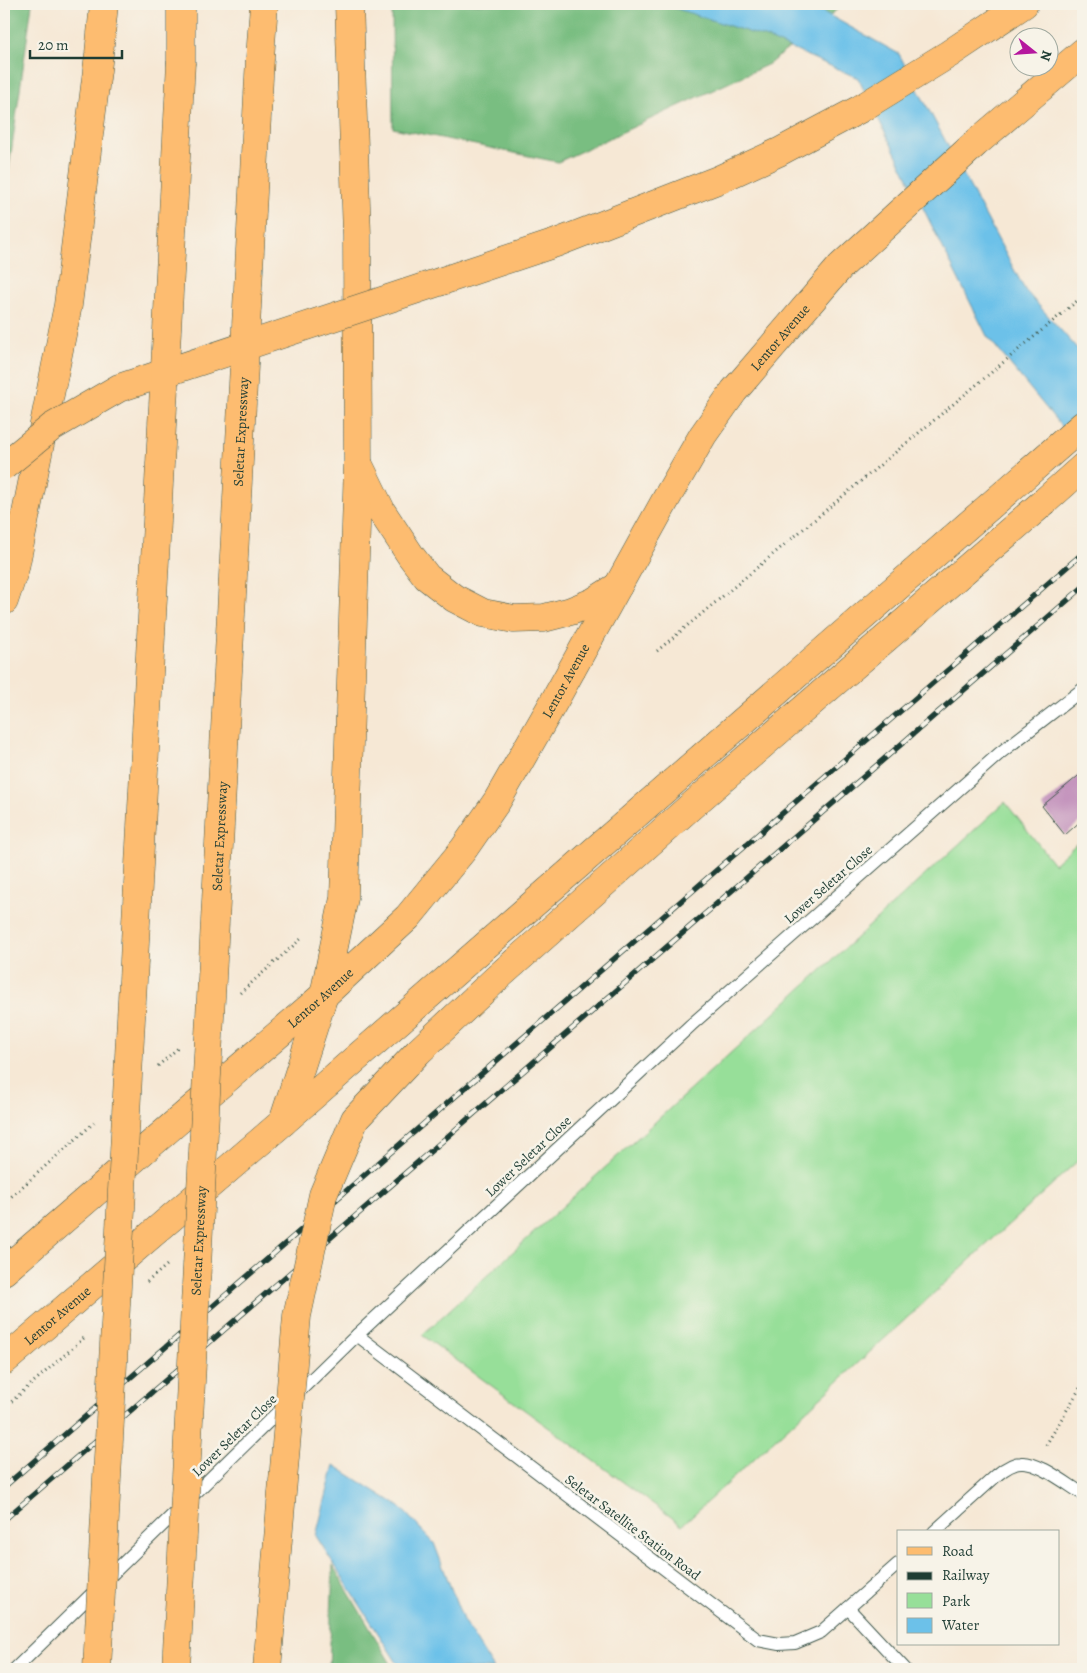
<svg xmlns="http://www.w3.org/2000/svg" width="1087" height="1673" font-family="Alegreya,serif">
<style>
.green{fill:#97df99;stroke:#5b8e66}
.forest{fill:#79be81;stroke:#4c7e5a}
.water{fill:#6cc1e9;stroke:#467f8e}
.building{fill:#c494bd}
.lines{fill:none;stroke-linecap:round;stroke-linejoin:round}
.service-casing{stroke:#3f574c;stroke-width:14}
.primary-casing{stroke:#3f574c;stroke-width:29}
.motorway-casing{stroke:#3f574c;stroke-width:29}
.path{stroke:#3f574c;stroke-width:3;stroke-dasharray:1 4;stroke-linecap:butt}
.service{stroke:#fff;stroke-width:12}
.primary{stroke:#fdbc6f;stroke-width:28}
.motorway{stroke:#fdbc6f;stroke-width:28}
.rail-casing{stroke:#1f3d34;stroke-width:5.5}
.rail{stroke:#f7f3e8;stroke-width:4;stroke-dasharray:11;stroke-linecap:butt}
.motorway-bridge-casing{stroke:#3f574c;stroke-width:29;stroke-linecap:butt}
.motorway-bridge{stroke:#fdbc6f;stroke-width:28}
.labels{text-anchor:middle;stroke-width:5;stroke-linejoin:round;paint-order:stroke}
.street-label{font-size:14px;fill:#1f3d34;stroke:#f7f3e8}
</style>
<rect width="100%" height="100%" fill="#f7f3e8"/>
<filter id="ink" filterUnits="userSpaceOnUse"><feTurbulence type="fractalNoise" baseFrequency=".02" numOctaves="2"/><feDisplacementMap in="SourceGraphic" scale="10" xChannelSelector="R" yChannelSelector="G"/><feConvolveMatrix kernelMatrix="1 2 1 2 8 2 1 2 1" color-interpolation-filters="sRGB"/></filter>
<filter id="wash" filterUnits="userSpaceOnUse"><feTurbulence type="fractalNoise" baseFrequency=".0096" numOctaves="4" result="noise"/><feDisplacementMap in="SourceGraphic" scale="20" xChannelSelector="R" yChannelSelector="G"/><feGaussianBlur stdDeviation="1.12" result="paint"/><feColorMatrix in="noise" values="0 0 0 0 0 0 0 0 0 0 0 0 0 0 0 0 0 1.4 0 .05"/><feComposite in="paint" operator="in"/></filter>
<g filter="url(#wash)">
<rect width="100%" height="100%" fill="#f6e8d5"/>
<path class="green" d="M1005,802L1054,864L1083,838V1156L682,1525L422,1335Z"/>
<g class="forest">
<path d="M4,4H32L4,203Z"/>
<path d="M392,4H844L769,64L558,162L393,128Z"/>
<path d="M333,1566L394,1669H329Z"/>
</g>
<g class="water">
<path d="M662,4H809L899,54L1025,290L1083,355V453L987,336L858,78L767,38Z"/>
<path d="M334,1465L400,1507L434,1543L463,1620L494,1669H401L316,1536Z"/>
</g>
<g id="blocks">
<path class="building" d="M1083,772V819L1065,835L1042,806Z"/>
</g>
</g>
<g filter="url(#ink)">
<use href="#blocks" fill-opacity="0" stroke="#3f574c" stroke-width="1"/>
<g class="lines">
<defs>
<g id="service">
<path d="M357,1335L758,1640L779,1644L795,1643L821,1632L898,1564"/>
<path d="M934,1532L997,1475C1003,1470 1012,1463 1021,1463C1038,1461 1068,1485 1083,1494"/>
<path d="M848,1608L905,1669"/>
<path d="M15,1669L357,1335L691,1025L1000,753L1083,689"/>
</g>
<g id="primary">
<path id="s1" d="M4,1271L324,995L408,917L463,850L497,801L556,698L670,492L703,435L734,391L841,266L976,143L1083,52"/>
<path id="s2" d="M4,1361L283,1122L1083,425"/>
</g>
<g id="motorway">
<path d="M260,58L264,4"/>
<path d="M181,62V4"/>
<path d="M442,281L556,243L720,179L779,152L860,109L949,54L1024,4"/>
<path d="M359,465L382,512L411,556L427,577L454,598L483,613L514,619L544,618L571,611L593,602L618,586"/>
<path d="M1045,501L1083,467"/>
<path d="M4,601L15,568L68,305L99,54L104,4"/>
<path d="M283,1122L324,995L344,898L358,464L357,235L349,4"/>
</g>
</defs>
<use href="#service" class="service-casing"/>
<use href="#primary" class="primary-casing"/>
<use href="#motorway" class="motorway-casing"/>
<g class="path">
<path d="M657,651L1083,296"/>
<path d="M240,993L302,938"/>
<path d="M158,1066L178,1048"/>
<path d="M4,1203L96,1121"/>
<path d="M147,1282L167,1265"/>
<path d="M4,1408L84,1338"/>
<path d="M1046,1445L1083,1383"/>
</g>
<use href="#service" class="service"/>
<use href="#primary" class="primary"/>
<use href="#motorway" class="motorway"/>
<defs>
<g id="rail">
<path d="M4,1487L1083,553"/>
<path d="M4,1520L1083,587"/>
</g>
</defs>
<use href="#rail" class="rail-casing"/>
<use href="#rail" class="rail"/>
<defs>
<g id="motorway-bridge">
<path d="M4,466L52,427L119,388L442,281"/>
<path d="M97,1669L181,62"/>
<path id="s3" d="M176,1669L260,58"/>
<path d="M267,1669L297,1316L323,1195L355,1119L418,1052L497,978L689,808L1045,501"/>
</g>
</defs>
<use href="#motorway-bridge" class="motorway-bridge-casing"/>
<use href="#motorway-bridge" class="motorway-bridge"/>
</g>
</g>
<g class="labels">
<g class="street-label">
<text dy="5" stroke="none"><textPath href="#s1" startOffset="1228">Lentor Avenue</textPath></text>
<text dy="5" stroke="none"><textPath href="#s3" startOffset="1239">Seletar Expressway</textPath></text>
<text dy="5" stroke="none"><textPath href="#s1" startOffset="822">Lentor Avenue</textPath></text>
<text dy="5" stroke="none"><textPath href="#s3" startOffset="834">Seletar Expressway</textPath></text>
<text transform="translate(828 884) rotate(-41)" y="5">Lower Seletar Close</text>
<text dy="5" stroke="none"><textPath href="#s1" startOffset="418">Lentor Avenue</textPath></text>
<text transform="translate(528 1156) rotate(-43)" y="5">Lower Seletar Close</text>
<text dy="5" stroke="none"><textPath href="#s3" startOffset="429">Seletar Expressway</textPath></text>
<text dy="5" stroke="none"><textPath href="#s2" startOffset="70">Lentor Avenue</textPath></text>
<text transform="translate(234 1435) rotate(-44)" y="5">Lower Seletar Close</text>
<text transform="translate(633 1527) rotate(37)" y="5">Seletar Satellite Station Road</text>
</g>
</g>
<rect width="1087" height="1673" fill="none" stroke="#f7f3e8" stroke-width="20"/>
<rect x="897" y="1530" width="162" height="115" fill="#f7f3e8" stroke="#a1aaa0"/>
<rect x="907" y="1547" width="25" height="8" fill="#fdbc6f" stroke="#a1aaa0"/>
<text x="942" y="1556" font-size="15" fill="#1f3d34">Road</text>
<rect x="907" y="1572" width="25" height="8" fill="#1f3d34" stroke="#a1aaa0"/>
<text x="942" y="1580" font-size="15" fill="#1f3d34">Railway</text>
<rect x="907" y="1593" width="25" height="15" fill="#97df99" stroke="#a1aaa0"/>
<text x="942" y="1606" font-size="15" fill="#1f3d34">Park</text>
<rect x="907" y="1618" width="25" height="15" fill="#6cc1e9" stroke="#a1aaa0"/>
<text x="942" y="1630" font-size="15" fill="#1f3d34">Water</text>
<g transform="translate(1034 52) rotate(107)"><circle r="24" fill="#f7f3e8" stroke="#a1aaa0"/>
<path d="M0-4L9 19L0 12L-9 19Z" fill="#b5179e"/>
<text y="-8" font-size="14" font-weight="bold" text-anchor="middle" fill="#1f3d34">N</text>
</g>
<path d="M30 50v8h92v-8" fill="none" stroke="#1f3d34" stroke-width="2.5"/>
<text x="38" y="50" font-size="15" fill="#1f3d34" stroke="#f7f3e8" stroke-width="4" paint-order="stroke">20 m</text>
</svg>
